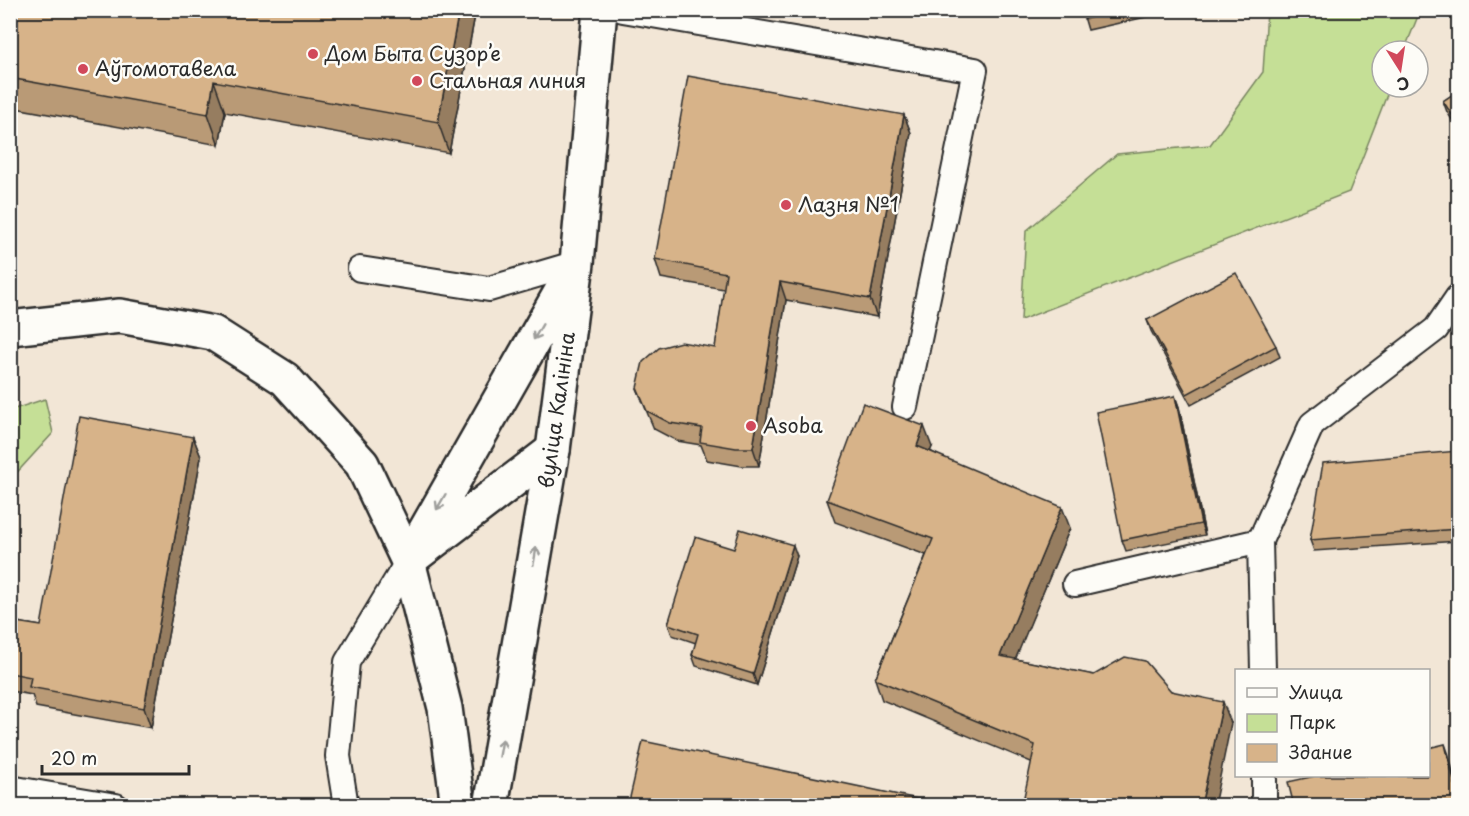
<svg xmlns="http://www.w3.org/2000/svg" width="1469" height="816" font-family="'Playpen Sans',sans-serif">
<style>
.green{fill:#c5df96;stroke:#788560;stroke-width:1.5}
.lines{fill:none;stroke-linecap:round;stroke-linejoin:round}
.lane-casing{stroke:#2b2b2b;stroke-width:28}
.street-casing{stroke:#2b2b2b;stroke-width:38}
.secondary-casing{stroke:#2b2b2b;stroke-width:38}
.lane{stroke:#fdfcf7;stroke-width:24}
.street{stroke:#fdfcf7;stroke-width:33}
.secondary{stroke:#fdfcf7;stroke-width:33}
.wall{fill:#b99a76;stroke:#2b2b2b;stroke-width:1.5}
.shaded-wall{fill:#967d60;stroke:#2b2b2b;stroke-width:1.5}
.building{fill:#d7b389;stroke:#2b2b2b;stroke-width:1.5}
.oneway{stroke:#9e9e9b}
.poi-dot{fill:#d1495b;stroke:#fdfcf7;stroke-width:2}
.labels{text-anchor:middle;stroke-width:5;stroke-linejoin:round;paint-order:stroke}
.poi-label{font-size:20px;fill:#2b2b2b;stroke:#fdfcf7;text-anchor:start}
.street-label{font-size:20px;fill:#2b2b2b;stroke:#fdfcf7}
</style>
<rect width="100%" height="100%" fill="#f2e6d6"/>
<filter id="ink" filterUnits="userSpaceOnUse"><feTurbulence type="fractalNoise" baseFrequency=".0167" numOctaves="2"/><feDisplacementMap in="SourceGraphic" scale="12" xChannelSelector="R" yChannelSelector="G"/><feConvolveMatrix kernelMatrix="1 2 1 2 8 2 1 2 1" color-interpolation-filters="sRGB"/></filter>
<g filter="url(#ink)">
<g class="green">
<path d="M1267,11H1420L1404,51H1382V87H1390L1349,192L1021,320L1026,231L1117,154L1210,145L1263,72Z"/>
<path d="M45,399L53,433L11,479V410Z"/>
</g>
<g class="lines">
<defs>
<g id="lane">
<path d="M623,10L975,70L905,407"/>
<path d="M360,269L489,289L577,263"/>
<path d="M1075,584L1260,541"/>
<path d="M1263,670L1260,541L1312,424L1436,329L1458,297"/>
<path d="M1264,776V806"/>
<path d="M10,788L116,806"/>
<path d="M346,806L338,756L347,662L408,561"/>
</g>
<g id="street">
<path d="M408,561L569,278"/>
<path d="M491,806L553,450L577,263L600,10"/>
</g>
<g id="secondary">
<path d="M10,328L120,316L213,333L285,379L362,464L408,561L445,708L458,806"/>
<path d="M408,561L553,450"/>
</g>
</defs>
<use href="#lane" class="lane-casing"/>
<use href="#street" class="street-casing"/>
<use href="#secondary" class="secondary-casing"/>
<use href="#lane" class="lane"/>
<use href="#street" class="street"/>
<use href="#secondary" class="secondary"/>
</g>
<g class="wall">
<path d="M10,10H476L449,153L225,112L219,145L10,107Z"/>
<path d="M1082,10H1177L1088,30Z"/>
<path d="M1458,91V129L1447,112L1443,101Z"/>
<path d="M904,115L911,133L877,317L786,300L759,466H742L707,460L701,445L677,441L654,429L637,388L715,348L724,289L661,278L655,259Z"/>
<path d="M1147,320L1276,346L1280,357L1191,405L1151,331Z"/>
<path d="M1175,396L1179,407L1205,535L1126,551L1122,540Z"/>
<path d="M193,437L201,457L151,728L36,707L32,695L10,691V621L41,626Z"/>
<path d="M932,447L930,451L1070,528L1015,659L1171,691L1231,723L1031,762L882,700L875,679L926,555L835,522L827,500Z"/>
<path d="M1458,451V541L1314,551L1310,540Z"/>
<path d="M734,549L797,556L757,685L696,666L692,655L696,643L672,635L668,624Z"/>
</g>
<g class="shaded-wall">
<path d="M459,10H476L449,153L438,122Z"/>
<path d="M214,81L225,112L219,145L208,114Z"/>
<path d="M904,115L911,133L877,317L870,299Z"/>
<path d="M780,282L786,300L759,466L753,448Z"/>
<path d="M1175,396L1179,407L1205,535L1201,524Z"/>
<path d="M924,426L932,447L924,467L917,446Z"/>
<path d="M193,437L201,457L151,728L144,708Z"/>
<path d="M1062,507L1070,528L1008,677L1000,656Z"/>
<path d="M793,545L797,556L757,685L753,674Z"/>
<path d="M1223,702L1231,723L1214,806H1201Z"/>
<path d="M1445,744L1449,755L1458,793V798Z"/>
</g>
<g class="building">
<path d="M10,10H459L438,122L214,81L208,114L10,78Z"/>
<path d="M1082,10H1125L1084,19Z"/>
<path d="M688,76L904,115L870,299L780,282L753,448H736L700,442L702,428L670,423L647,411L637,388L643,362L659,348L681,342L715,348L726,273L655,259Z"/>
<path d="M1458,91V124L1443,101Z"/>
<path d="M1236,273L1276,346L1187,394L1147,320Z"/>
<path d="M1175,396L1201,524L1122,540L1096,412Z"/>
<path d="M863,403L924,426L917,446L1062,507L1000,656L1094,675L1125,657L1145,661L1171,691L1223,702L1201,806H1022L1035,745L875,679L933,539L827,500Z"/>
<path d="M79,416L193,437L144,708L29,687L31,677L10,673V621L41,626Z"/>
<path d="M1458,451V529L1310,540L1323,463Z"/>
<path d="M740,529L793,545L753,674L692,655L698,634L668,624L695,537L734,549Z"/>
<path d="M643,741L951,806H628Z"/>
<path d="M1445,744L1458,798V806H1294L1288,782L1315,776H1428V748Z"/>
</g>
<defs><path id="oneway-shaft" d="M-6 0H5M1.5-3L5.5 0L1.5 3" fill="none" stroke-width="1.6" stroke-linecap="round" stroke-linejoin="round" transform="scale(1.5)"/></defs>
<g class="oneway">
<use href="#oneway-shaft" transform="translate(538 332) rotate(120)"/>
<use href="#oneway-shaft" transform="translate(441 502) rotate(120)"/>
<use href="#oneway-shaft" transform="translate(535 556) rotate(-80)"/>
<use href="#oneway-shaft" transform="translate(501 748) rotate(-80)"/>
</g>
</g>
<g class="poi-dot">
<circle cx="313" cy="54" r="6"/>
<circle cx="83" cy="69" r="6"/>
<circle cx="417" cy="81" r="6"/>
<circle cx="786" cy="205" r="6"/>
<circle cx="751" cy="426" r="6"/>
</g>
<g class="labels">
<g class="poi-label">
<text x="325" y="61">Дом Быта Сузорʼе</text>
<text x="95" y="76">Аўтомотавела</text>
<text x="429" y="88">Стальная линия</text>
<text x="798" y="212">Лазня №1</text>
<text x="763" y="433">Asoba</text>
</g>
<g class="street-label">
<text transform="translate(557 410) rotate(-82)" y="7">вуліца Калініна</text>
</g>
</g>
<rect width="1469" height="816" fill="none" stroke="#fdfcf7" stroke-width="36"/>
<rect x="18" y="18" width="1433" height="780" fill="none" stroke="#2b2b2b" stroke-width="2" filter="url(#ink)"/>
<rect x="1235" y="669" width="195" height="108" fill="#fdfcf7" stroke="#a9a8a5" stroke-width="1.5"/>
<rect x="1247" y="688" width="30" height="9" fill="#fdfcf7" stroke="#a9a8a5" stroke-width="1.5"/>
<text x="1289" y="699" font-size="18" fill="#2b2b2b">Улица</text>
<rect x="1247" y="714" width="30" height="18" fill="#c5df96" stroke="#a9a8a5" stroke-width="1.5"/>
<text x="1289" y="729" font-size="18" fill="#2b2b2b">Парк</text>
<rect x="1247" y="744" width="30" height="18" fill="#d7b389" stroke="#a9a8a5" stroke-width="1.5"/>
<text x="1289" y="759" font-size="18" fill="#2b2b2b">Здание</text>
<g transform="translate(1400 69) rotate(168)"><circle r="28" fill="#fdfcf7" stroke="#a9a8a5" stroke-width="1.5"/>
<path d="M0-4.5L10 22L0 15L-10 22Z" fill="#d1495b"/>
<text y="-9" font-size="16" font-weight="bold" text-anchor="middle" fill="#2b2b2b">С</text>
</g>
<path d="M42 765v9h147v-9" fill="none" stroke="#2b2b2b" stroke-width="3"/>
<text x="51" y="765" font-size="18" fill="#2b2b2b" stroke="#fdfcf7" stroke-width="4.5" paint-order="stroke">20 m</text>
</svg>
